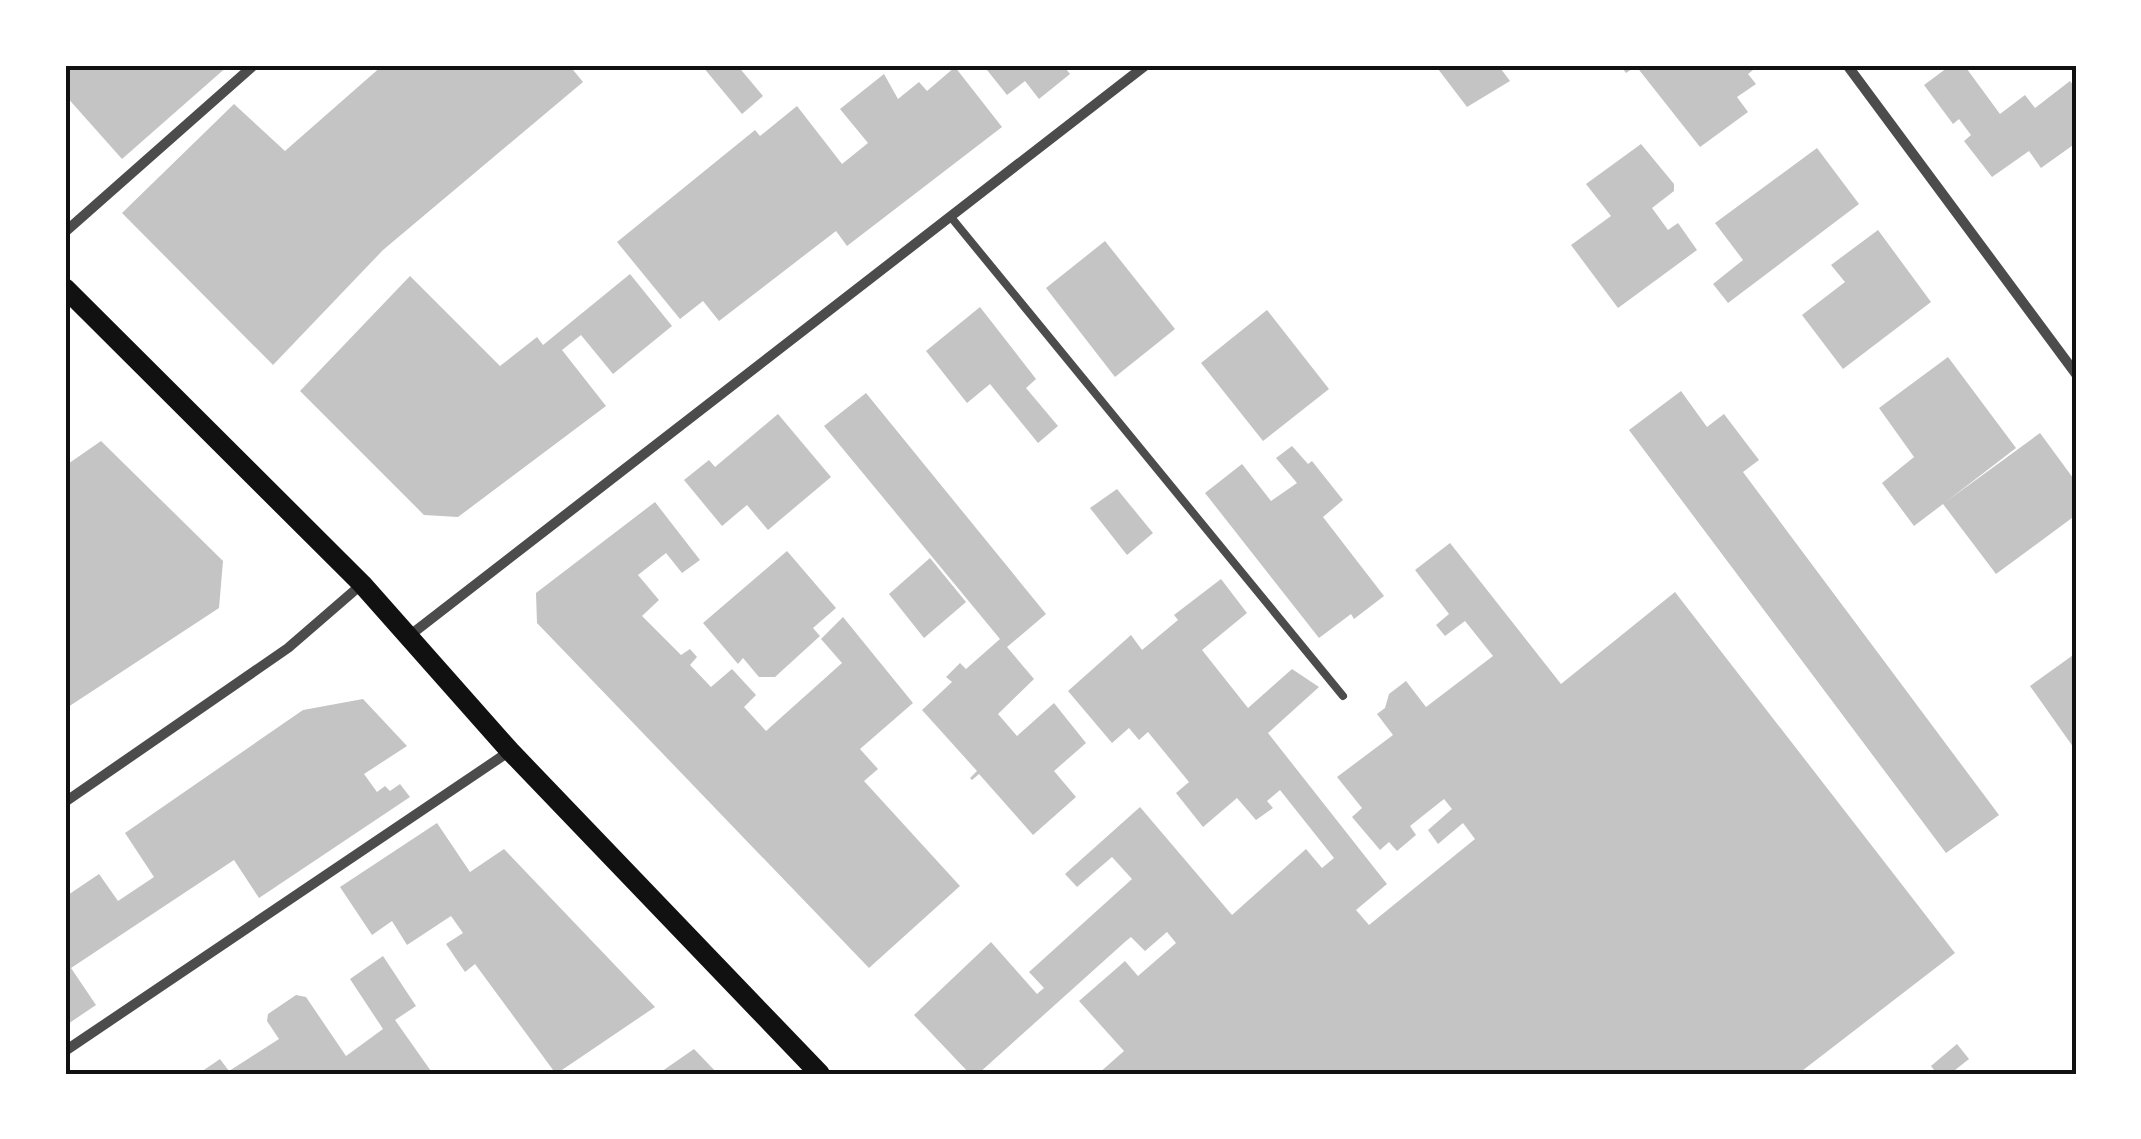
<svg xmlns="http://www.w3.org/2000/svg" width="2141" height="1139" font-family="Karla,sans-serif">
<style>
.building{fill:#c4c4c4}
.lines{fill:none;stroke-linecap:round;stroke-linejoin:round}
.service{stroke:#4c4c4c;stroke-width:8}
.minor{stroke:#4c4c4c;stroke-width:10}
.secondary{stroke:#111;stroke-width:20}
.neatline{fill:none;stroke:#111;stroke-width:4}
</style>
<rect width="100%" height="100%" fill="#fff"/>
<g class="building">
<path d="M75,65H229L122,159L65,95V74Z"/>
<path d="M383,65H569L583,82L383,250L273,365L122,213L234,104L285,151Z"/>
<path d="M705,65H737L763,96L742,114L703,67Z"/>
<path d="M983,65H1063L1070,74L1039,99L1025,81L1007,95Z"/>
<path d="M1435,65H1498L1510,81L1467,107Z"/>
<path d="M1620,65H1750L1753,70L1748,74L1756,84L1737,97L1748,112L1700,147L1636,66L1626,73Z"/>
<path d="M1951,65H1964L2000,114L2025,95L2035,108L2070,81L2076,89V143L2041,168L2029,151L1992,177L1964,141L1971,135L1959,119L1953,124L1924,85Z"/>
<path d="M955,67L1002,127L847,246L836,231L719,321L703,301L680,319L617,242L755,130L760,136L797,106L842,164L868,143L840,109L884,74L898,99L919,82L927,91Z"/>
<path d="M1641,144L1674,184V191L1652,208L1668,230L1678,223L1697,250L1618,308L1571,245L1611,216L1586,184Z"/>
<path d="M1817,148L1859,204L1728,303L1713,284L1743,260L1715,223Z"/>
<path d="M1878,230L1931,302L1843,369L1802,315L1845,282L1831,265Z"/>
<path d="M1105,241L1175,329L1115,377L1046,288Z"/>
<path d="M630,274L672,326L613,374L581,335L562,350L606,406L458,517L424,515L300,391L410,276L500,366L537,337L543,345Z"/>
<path d="M980,307L1036,379L1026,388L1058,426L1038,443L990,384L967,403L926,351Z"/>
<path d="M1267,310L1329,389L1263,441L1201,363Z"/>
<path d="M1948,357L2016,448L1947,501L2040,433L2076,482V515L1996,574L1943,504L1914,526L1882,483L1914,457L1879,408Z"/>
<path d="M1681,391L1707,427L1724,414L1759,460L1743,472L1999,815L1946,853L1629,430Z"/>
<path d="M866,393L1046,614L1007,647L1034,679L998,714L1017,736L1054,703L1086,743L1054,771L1076,797L1033,835L979,774L972,780L970,778L977,771L922,710L952,682L946,677L960,663L966,669L1000,639L824,426Z"/>
<path d="M778,414L831,477L768,530L747,505L722,526L684,480L709,460L715,467Z"/>
<path d="M101,441L223,561L219,608L65,709V466Z"/>
<path d="M1292,446L1308,464L1312,461L1343,500L1323,517L1384,596L1354,619L1351,614L1319,638L1205,493L1242,464L1271,501L1297,483L1276,458Z"/>
<path d="M1117,489L1153,533L1127,555L1090,508Z"/>
<path d="M655,502L700,560L682,573L666,553L638,575L659,600L642,616L681,655L690,649L697,657L690,665L711,687L732,669L756,695L744,707L766,731L842,663L821,639L843,617L913,703L860,749L878,769L864,781L960,886L869,968L537,623L536,593Z"/>
<path d="M1450,543L1561,684L1675,592L1955,953L1798,1074H1098L1124,1051L1079,1001L1125,961L1138,976L1176,943L1167,932L1145,951L1131,937L1126,941L978,1074H970L914,1015L991,942L1037,994L1044,988L1029,972L1132,879L1112,857L1077,887L1065,874L1140,807L1232,915L1306,849L1322,868L1334,858L1280,790L1267,801L1273,808L1256,820L1237,798L1203,827L1176,793L1189,782L1148,732L1139,740L1129,728L1112,743L1068,691L1131,635L1142,650L1178,620L1174,615L1221,579L1247,613L1202,650L1248,708L1292,669L1319,687L1268,733L1387,884L1356,910L1369,925L1475,839L1463,823L1438,844L1428,830L1452,809L1444,799L1410,826L1416,835L1397,851L1389,842L1380,850L1352,817L1362,808L1337,777L1393,735L1377,714L1385,708L1389,694L1406,681L1426,707L1493,656L1465,621L1445,636L1436,625L1449,614L1415,570Z"/>
<path d="M787,551L836,608L813,628L820,636L775,677H759L743,658L738,664L703,623Z"/>
<path d="M930,558L966,602L924,638L889,594Z"/>
<path d="M2076,653V751L2030,686Z"/>
<path d="M363,699L407,746L364,774L377,792L385,786L390,791L400,784L410,797L259,898L234,860L71,968L96,1005L65,1026V897L99,874L118,901L154,877L125,833L303,710Z"/>
<path d="M437,823L470,872L504,849L655,1007L556,1074L475,964L465,972L446,944L463,933L451,916L407,945L392,921L372,935L340,887Z"/>
<path d="M383,956L416,1006L395,1020L433,1074H198L220,1059L229,1071L279,1039L267,1021L268,1014L296,995L306,997L346,1056L383,1029L350,979Z"/>
<path d="M1957,1044L1969,1059L1950,1074H1937L1931,1066Z"/>
<path d="M694,1049L718,1074H658Z"/>
</g>
<g class="lines">
<path class="service" d="M950,216L1343,696"/>
<g class="minor">
<path d="M1847,65L2076,374"/>
<path d="M65,232L254,65"/>
<path d="M409,636L1146,65"/>
<path d="M65,802L288,648L362,584"/>
<path d="M65,1051L510,751"/>
</g>
<path class="secondary" d="M65,288L362,584L510,751L820,1074"/>
</g>
<rect width="2141" height="1139" fill="none" stroke="#ffffff" stroke-width="135"/>
<rect x="68" y="68" width="2006" height="1004" class="neatline"/>
</svg>
